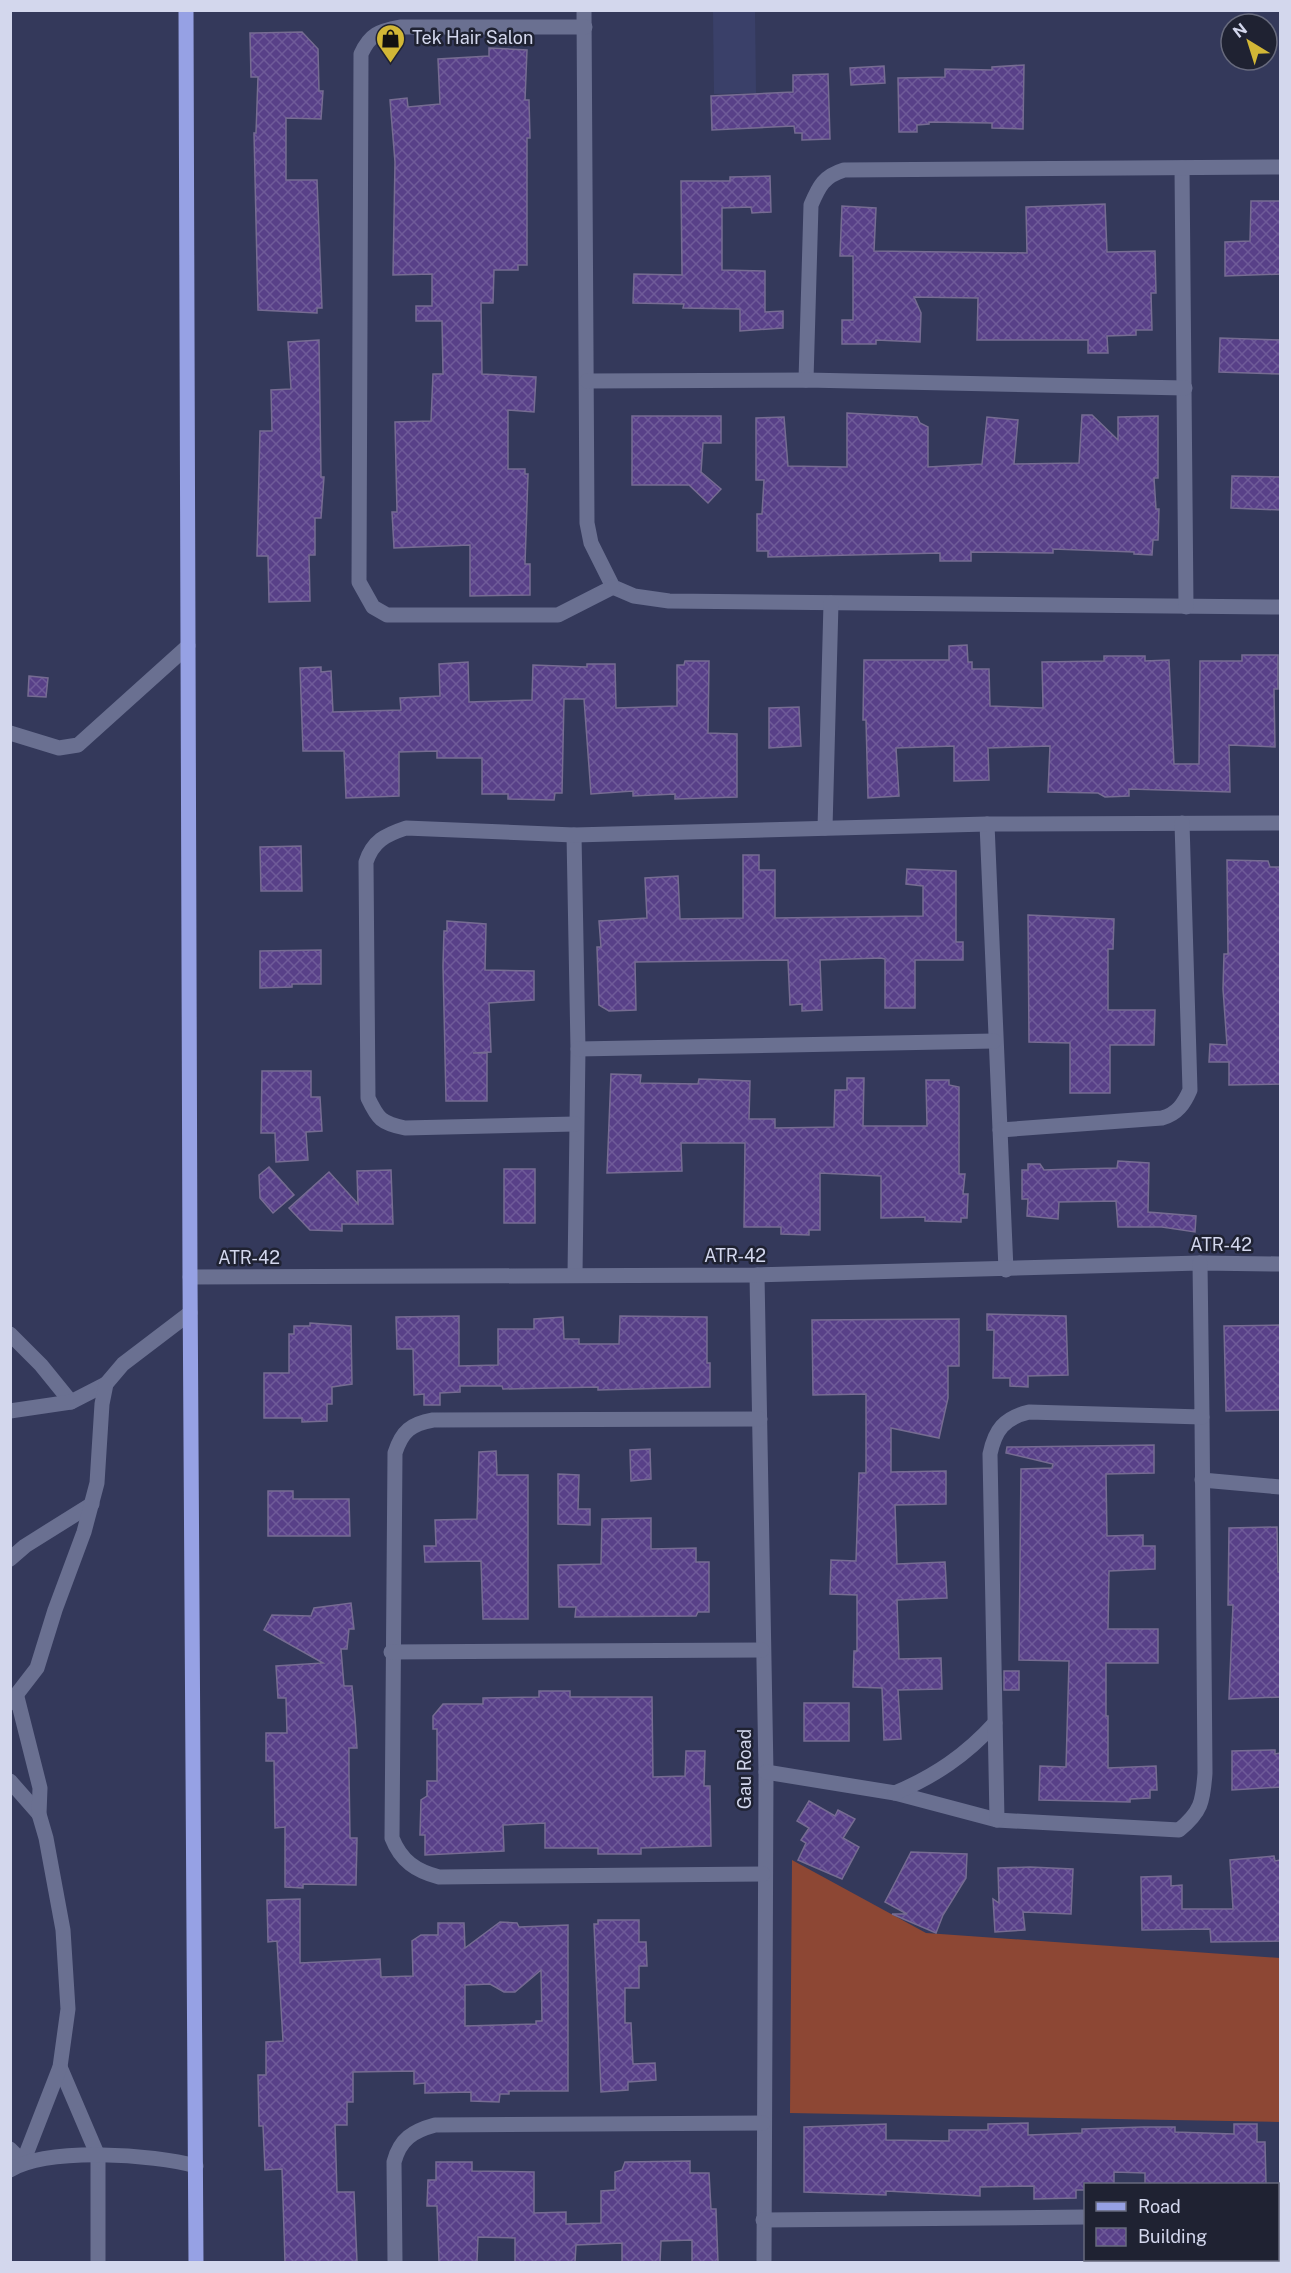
<svg xmlns="http://www.w3.org/2000/svg" width="1291" height="2273" font-family="'Public Sans',sans-serif">
<style>
.built{fill:#3a4069}
.grass{fill:#8d4734}
.building{fill:url(#building-cross-hatch);stroke:#766c92;stroke-width:1.5;fill-rule:evenodd}
.lines{fill:none;stroke-linecap:round;stroke-linejoin:round}
.minor{stroke:#6a7091;stroke-width:15}
.major{stroke:#96a1e4;stroke-width:15}
.labels{text-anchor:middle;stroke-width:5;stroke-linejoin:round;paint-order:stroke}
.poi-label{font-size:18px;fill:#d3d7ed;stroke:#1f2232;text-anchor:start}
.street-label{font-size:18px;fill:#d3d7ed;stroke:#1f2232}
</style>
<defs>
<pattern id="building-cross-hatch" width="8" height="8" patternUnits="userSpaceOnUse" patternTransform="scale(1.5)"><rect width="8" height="8" fill="#584088"/><path d="M0 0l8 8M0 8l8-8" fill="none" stroke="#6f5b99"/></pattern>
</defs>
<rect width="100%" height="100%" fill="#34395b"/>
<path class="built" d="M713,11H755L756,93L714,94Z"/>
<path class="grass" d="M792,1860L926,1933L1280,1958V2122L790,2113Z"/>
<g class="building">
<path d="M302,32L318,49L319,91H323L321,119L286,118V180H317L322,308H317V313L258,310L254,133H256L258,77H251L250,33Z"/>
<path d="M489,48L527,50L525,100H529L530,138H527V265H518V270H494L493,303H481L482,374L536,377L534,412L508,410V469H525V474H528L525,564H530V595L470,596V545L394,548L392,512H397L395,422L431,421L433,374H443L442,321H416V306H432V274L393,275L395,162L390,100L407,98L408,107L440,104L438,59L489,56Z"/>
<path d="M1024,65L1023,129L992,128V123L929,122V124L917,125V132H899L898,78L945,77V69L992,70V67Z"/>
<path d="M884,66L885,83L851,85L850,68Z"/>
<path d="M828,74L830,139L802,140V133H795L794,126L712,130L711,96L793,92V75Z"/>
<path d="M770,176L771,212L752,213L751,207L722,208V270L765,271V312L783,311V328L740,331V309L683,308L684,304L633,303L634,274L682,275L681,181H730V177Z"/>
<path d="M1251,201H1281V274L1225,276V242L1250,241Z"/>
<path d="M1105,204L1107,252L1155,251L1156,293H1151L1152,330H1136V335L1107,336L1108,353H1088V340H977L978,298L914,297L921,313L920,342L876,340V344H842V320H853V256H840L842,206L876,208L874,251L1027,253L1026,207Z"/>
<path d="M1220,338L1281,340V374L1219,372Z"/>
<path d="M319,340L321,477H324L321,518H315V555H309L310,601L269,602L268,556H257L260,431H272L271,390L291,389L288,342Z"/>
<path d="M847,413L917,417L920,423L928,427V467L982,464L987,417L1018,420L1014,464L1079,463L1082,415H1092L1118,440V417L1158,416V478H1154L1156,509H1159L1158,540H1153L1152,555L1134,554V552L1053,549V553L971,552V561H940V553L768,557V551H757V514H762L764,480H756V418L784,417L788,466L847,467Z"/>
<path d="M632,416H721V443H703L701,472L721,489L708,503L689,485H632Z"/>
<path d="M1232,476L1281,477V510L1231,508Z"/>
<path d="M967,645L968,662H972V669H989L990,706L1043,708L1042,662L1104,661V656H1145V661L1169,660L1174,764H1199L1200,661H1242V655H1278V689H1274L1275,747L1229,745L1230,792L1129,789V796L1105,797L1098,793L1048,792L1050,746L988,748L989,780L954,781V746L896,748L899,796L868,798L866,720H863L864,660H949V646Z"/>
<path d="M685,661H709L708,733L737,734V797L675,799V794L633,796V791L591,794L584,699H564L562,793H555L554,800L508,799V794H482V758H437V751L399,752V796L346,798L344,751H303L300,668L321,667V672L331,671L333,712L401,710L400,698L440,696L439,664L468,662L469,702L532,700L533,665L587,667V664H615L616,708L677,706V665H684Z"/>
<path d="M29,676L48,678L46,697L28,696Z"/>
<path d="M799,707L801,746L769,748V708Z"/>
<path d="M301,846L302,891H261L260,847Z"/>
<path d="M743,855H759V870H775V918L923,916V886L906,884L907,869L956,871V942H963V960H915V1008H885V959L881,958L820,960L822,1010L802,1011V1004L790,1005L788,960L635,962L636,1010L609,1011L599,1005L597,947H601L599,921L647,918L645,878L678,876L680,919L743,918Z"/>
<path d="M1227,860L1268,861L1270,867H1280L1281,1084L1229,1085V1062H1209L1210,1044L1227,1045L1223,989L1224,954H1228Z"/>
<path d="M1028,915L1114,919L1113,949H1108V1010H1155L1154,1045H1110V1093H1070V1043L1029,1042Z"/>
<path d="M447,921L486,924L485,970L534,971V1000L489,1003L491,1052L473,1053H487V1101H446L443,966L444,931H447Z"/>
<path d="M321,950V984H292V987L260,988V951Z"/>
<path d="M262,1071H311V1097H320L322,1131L306,1132L308,1160L276,1162L275,1133H261Z"/>
<path d="M611,1074L641,1075L640,1083L698,1084L699,1079L750,1081L749,1119H775V1128L834,1127L835,1090H847V1078H864L863,1126H927L926,1080H949V1085L959,1087V1174H965L963,1194H968L967,1218H961V1222L925,1221V1217L881,1218V1176L820,1173V1230H809V1235L781,1234V1227H744L745,1143H681L682,1171L607,1173Z"/>
<path d="M1118,1161L1149,1163L1148,1212L1196,1216L1195,1232L1162,1227H1118L1116,1201L1059,1202L1058,1219L1027,1216L1028,1199H1022V1170H1028V1164H1040L1044,1170L1073,1169L1117,1168Z"/>
<path d="M269,1167L294,1195L273,1213L260,1198L259,1175Z"/>
<rect x="504" y="1169" width="31" height="54"/>
<path d="M391,1170L393,1224H342V1231L310,1230L289,1208L329,1172L358,1204L357,1171Z"/>
<path d="M987,1314L1066,1316L1068,1375L1028,1376V1387L1010,1386V1378H993L994,1330H987Z"/>
<path d="M459,1316V1366L498,1365V1329H534V1319L563,1317L564,1339H579V1344H619L620,1316L707,1317V1363H710V1387L598,1390V1387L503,1389L502,1386H460V1392L440,1393V1405H424V1394L414,1395L413,1349H397L396,1317Z"/>
<path d="M959,1319V1366H948V1398L939,1438L891,1428V1472L946,1471V1504L895,1505L897,1564L945,1562L947,1598L897,1600L899,1659L941,1658L942,1689L898,1690L901,1739L884,1740L882,1688L853,1687L854,1651H857V1595L830,1594L831,1560L856,1561L859,1473H866V1394L813,1395L812,1320Z"/>
<path d="M310,1323L351,1326L352,1384L332,1387V1404H327V1421L302,1422V1418H264V1373H289V1334H294V1326H310Z"/>
<path d="M1281,1325V1410L1226,1411L1224,1326Z"/>
<path d="M1154,1445V1473L1106,1474L1107,1536L1143,1535V1546H1155V1569L1109,1571L1108,1629H1158V1663H1106V1716H1108V1768L1156,1766L1157,1790H1150V1798L1130,1799V1802L1039,1800L1040,1766L1066,1767L1069,1661L1019,1660L1021,1469L1052,1468L1053,1464L1006,1453L1007,1447Z"/>
<path d="M650,1449L651,1479L631,1481L630,1450Z"/>
<path d="M496,1451L497,1475H528V1619H483L481,1561L425,1562L424,1546H436L435,1520L477,1519L479,1452Z"/>
<path d="M558,1474L579,1475L578,1509H590V1525L558,1524Z"/>
<path d="M268,1491H293V1499H349L350,1536H268Z"/>
<path d="M651,1518V1549L696,1548V1562H709V1612H698L696,1616L575,1617L576,1607H559L558,1565L601,1564L602,1519Z"/>
<path d="M1277,1527L1278,1572H1281V1697L1229,1699L1233,1605H1228L1229,1528Z"/>
<path d="M351,1603L354,1629H349L347,1649H341L344,1686H352L355,1718L357,1748H349V1772L350,1838H357L356,1885L303,1884V1888L285,1887V1827L275,1828L274,1761H266V1733H287L286,1698H278L276,1666L323,1663L264,1630L272,1615L311,1616L314,1608Z"/>
<rect x="1004" y="1671" width="15" height="19"/>
<path d="M539,1691H570V1697H652L653,1777L685,1776L686,1751H705L704,1786H710L711,1846L641,1848V1854H598V1848H545V1823L503,1825L504,1851L425,1855V1835H420L421,1800L427,1796V1781H437V1729H433V1716L443,1704H483V1698L539,1697Z"/>
<rect x="804" y="1703" width="45" height="38"/>
<path d="M1275,1750V1754L1281,1753V1787L1232,1790V1751Z"/>
<path d="M809,1801L835,1816L838,1810L855,1819L843,1838L859,1847L842,1879L798,1860L806,1843L801,1840L809,1828L797,1821Z"/>
<path d="M911,1852L967,1854L966,1878L943,1915L936,1933L892,1914H907L885,1902Z"/>
<path d="M1274,1856L1275,1861L1281,1860V1941L1211,1942L1210,1929L1142,1930L1141,1877L1171,1876V1886L1182,1885V1909H1233L1230,1860Z"/>
<path d="M1030,1867L1073,1869L1071,1914L1023,1912L1025,1930L995,1932L993,1899L999,1903L998,1868Z"/>
<path d="M300,1899V1963L380,1959L381,1977L413,1976L412,1941L421,1935H438V1923H464L465,1948L500,1922L517,1923L519,1927L568,1925V2091H509V2094H500L499,2102L471,2101V2092L425,2093V2083L414,2084V2071L353,2072V2102H347V2125H335L337,2192H354L357,2262H285L282,2169L265,2170L263,2126H259L258,2075H266V2042L283,2041L277,1941L268,1942L267,1900ZM541,1970L542,2021H536V2024L465,2026V1985L490,1984L504,1992H515Z"/>
<path d="M598,1920H639V1942H646L647,1966H639V1988H625V2023H631L633,2064L655,2063L656,2080L628,2082V2090L601,2092L594,1924H598Z"/>
<path d="M1028,2123V2135L1082,2133V2129L1143,2127H1175V2132L1234,2134V2124H1257V2142H1265L1266,2184H1145V2173L1114,2172V2184H1086V2190H1076V2198L1034,2199V2186L980,2187V2196L886,2191V2195L804,2192V2127L886,2124V2140L949,2141V2130H988V2124Z"/>
<path d="M690,2161V2173H709L711,2209H716L718,2262H692V2240L661,2241L660,2262H622V2243L576,2245L575,2262H515V2238L478,2237L477,2262H439L437,2206H427L428,2180H436V2162H472V2171L534,2172V2213L566,2212V2224L601,2223V2191L615,2190V2172L622,2170L625,2162Z"/>
</g>
<g class="lines">
<g class="minor">
<path d="M584,10L587,523L591,543L613,587L634,596L669,601L1280,607"/>
<path d="M585,27H400C379,31 370,34 361,54L359,582L373,607L387,615H558L613,587"/>
<path d="M1182,168L1186,607"/>
<path d="M806,380L811,205C819,186 824,176 844,170L1280,167"/>
<path d="M587,381L806,380L1185,388"/>
<path d="M10,733L59,748L78,745L188,646"/>
<path d="M987,824L1006,1270"/>
<path d="M825,828L831,603"/>
<path d="M574,835L578,1049L575,1275"/>
<path d="M578,1049L994,1041"/>
<path d="M575,1124L405,1128C381,1123 378,1119 368,1098L366,862C373,841 385,835 406,828L574,835L987,824L1280,823"/>
<path d="M1000,1130L1162,1118C1177,1114 1184,1104 1190,1090L1182,823"/>
<path d="M757,1275L766,1772L764,2262"/>
<path d="M190,1277L757,1275L1200,1263L1280,1264"/>
<path d="M10,1334L41,1365L71,1402"/>
<path d="M10,1411L71,1402L106,1384"/>
<path d="M760,1419L433,1420C411,1424 402,1431 395,1453L392,1838C401,1861 416,1871 439,1877L763,1874"/>
<path d="M1202,1480L1280,1487"/>
<path d="M10,1559L25,1546L92,1504"/>
<path d="M391,1652L762,1650"/>
<path d="M10,1703L37,1668L55,1610L84,1532L97,1483L102,1404L106,1384L123,1364L190,1313"/>
<path d="M766,1772L895,1793L997,1820L1179,1830C1201,1812 1203,1802 1205,1773L1202,1417"/>
<path d="M10,1781L39,1814"/>
<path d="M895,1793C935,1776 966,1755 995,1723"/>
<path d="M997,1820L990,1454C995,1430 1004,1418 1029,1412L1202,1417L1200,1263"/>
<path d="M60,2067L98,2156V2262"/>
<path d="M10,2149L23,2162L60,2067L68,2009L63,1930L46,1838L39,1814L40,1788L17,1697"/>
<path d="M10,2170C49,2147 153,2154 196,2166"/>
<path d="M763,2220L1086,2217"/>
<path d="M1144,2260V2262"/>
<path d="M395,2262L394,2162C400,2139 413,2131 435,2125L763,2123"/>
</g>
<path class="major" d="M186,10L190,1277L196,2262"/>
</g>
<defs>
<symbol id="shop-pin" viewBox="-11 -11 22 30"><path d="M0 17L-7.5 6A9.5 9.5 0 1 1 7.5 6Z" fill="#d2b736" stroke="#1f2232"/><path d="M-5-2.5h2.3a2.7 3.5 0 0 1 5.4 0H5L5.5 6h-11ZM-1.5-2.5h3a1.5 2.3 0 0 0-3 0Z" fill="#111"/></symbol>
</defs>
<g fill-rule="evenodd">
<use href="#shop-pin" x="374" y="22" width="33" height="45"/>
</g>
<g class="labels">
<g class="poi-label">
<text x="412" y="44">Tek Hair Salon</text>
</g>
<g class="street-label">
<text x="1221" y="1251">ATR-42</text>
<text x="735" y="1262">ATR-42</text>
<text x="249" y="1264">ATR-42</text>
<text transform="translate(745 1769) rotate(-90)" y="6">Gau Road</text>
</g>
</g>
<rect width="1291" height="2273" fill="none" stroke="#d3d7ed" stroke-width="24"/>
<rect x="1084" y="2183" width="195" height="78" fill="#1f2232" stroke="#676a7d" stroke-width="1.5"/>
<rect x="1096" y="2202" width="30" height="9" fill="#96a1e4" stroke="#676a7d" stroke-width="1.5"/>
<text x="1138" y="2213" font-size="18" fill="#d3d7ed">Road</text>
<rect x="1096" y="2228" width="30" height="18" fill="url(#building-cross-hatch)" stroke="#676a7d" stroke-width="1.5"/>
<text x="1138" y="2243" font-size="18" fill="#d3d7ed">Building</text>
<g transform="translate(1249 42) rotate(322)"><circle r="28" fill="#1f2232" stroke="#676a7d" stroke-width="1.5"/>
<path d="M0-4.5L10 22L0 15L-10 22Z" fill="#d2b736"/>
<text y="-9" font-size="16" font-weight="bold" text-anchor="middle" fill="#d3d7ed">N</text>
</g>
</svg>
